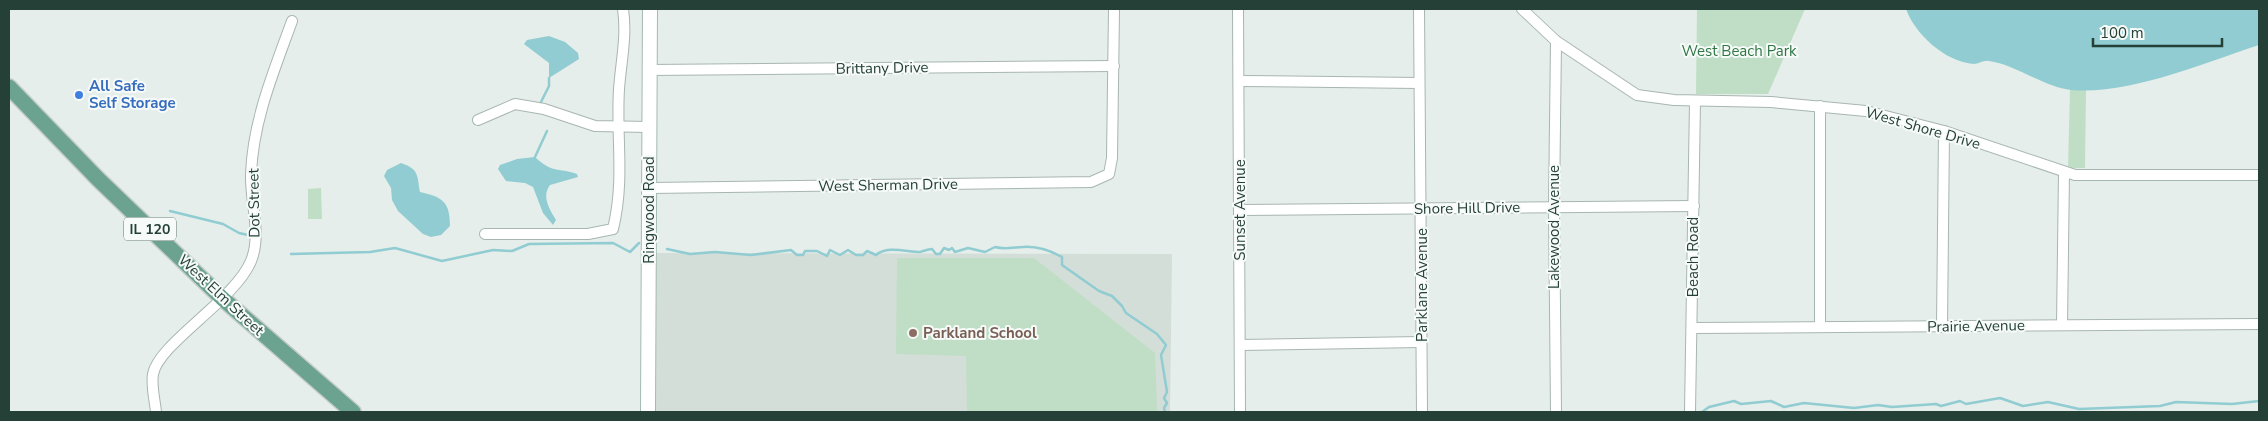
<svg xmlns="http://www.w3.org/2000/svg" width="2268" height="421" font-family="'Nunito Sans',sans-serif">
<style>
.built{fill:#d4ded8}
.green{fill:#bfdec5}
.water{fill:#90ccd1}
.lines{fill:none;stroke-linecap:round;stroke-linejoin:round}
.stream{stroke:#90ccd1;stroke-width:2.5}
.street-casing{stroke:#a8b6b0;stroke-width:12}
.secondary-casing{stroke:#a4bab0;stroke-width:16}
.primary-casing{stroke:#c2cac7;stroke-width:18}
.street{stroke:#fff;stroke-width:10}
.secondary{stroke:#fff;stroke-width:14}
.primary{stroke:#6ba290;stroke-width:15}
.shop-dot{fill:#3f7fe0;stroke:#f6faf8;stroke-width:2}
.education-dot{fill:#8d6e63;stroke:#f6faf8;stroke-width:2}
.labels{text-anchor:middle;stroke-width:4;stroke-linejoin:round;paint-order:stroke}
.shield{fill:#f6faf8;stroke:#647870;stroke-width:1}
.shield-label{font-size:14px;font-weight:bold;fill:#254036}
.park-label{font-size:15px;fill:#307645;stroke:#f6faf8}
.street-label{font-size:15px;fill:#254036;stroke:#f6faf8}
.shop-label{font-size:15px;font-weight:bold;fill:#366cbe;stroke:#f6faf8;text-anchor:start}
.education-label{font-size:15px;font-weight:bold;fill:#785e54;stroke:#f6faf8;text-anchor:start}
</style>
<rect width="100%" height="100%" fill="#e5eeea"/>
<path class="built" d="M656,253L1172,254L1170,412H655Z"/>
<g class="green">
<path d="M1697,9H1805L1768,94H1696Z"/>
<path d="M2086,89L2085,168H2068L2070,90Z"/>
<path d="M321,188L322,219H308V189Z"/>
<path d="M897,258H1034L1155,353L1157,412H967L966,356L896,354Z"/>
</g>
<g class="water">
<path d="M1906,9H2259V45C2203,63 2130,95 2071,90C2046,88 2014,64 1989,61C1984,60 1978,64 1974,64C1945,62 1915,34 1906,9Z"/>
<path d="M549,36L565,42L578,53L579,59L549,78V63L524,44L527,40Z"/>
<path d="M535,157C553,174 557,167 577,174L578,177L550,185C541,197 550,210 556,220L553,225L543,213L533,187L525,183L506,181L498,169L500,165L517,159Z"/>
<path d="M401,163C419,169 417,175 420,192C443,197 450,202 450,226L441,235L431,237L423,234L398,211L392,200L391,188L384,176L387,170Z"/>
</g>
<g class="lines">
<g class="stream">
<path d="M540,104L549,86V78"/>
<path d="M535,157L547,131"/>
<path d="M170,211L223,224L239,233L248,235"/>
<path d="M667,249L690,254L715,252L751,255L791,250L797,255H803L805,251H817L827,256L830,250L840,255L848,250L856,255H863L867,251L876,255C887,245 907,252 920,252C924,251 928,249 932,249L936,254H940L944,248L949,250L952,248L955,252L968,248L985,252L995,247C1006,250 1012,247 1023,247C1036,246 1051,251 1062,257V265L1099,291L1112,296L1122,306L1126,313L1157,334L1166,345L1161,355L1167,392L1164,398L1167,403L1164,408L1165,412"/>
<path d="M291,254L370,252L395,248L442,261L493,250L512,251L529,244L613,243L630,252L639,243"/>
<path d="M1702,412L1709,407L1734,401L1741,404L1771,401L1784,407L1804,403L1854,408L1878,405L1892,407L1936,404L1941,406L1960,401L1966,404L2000,398L2023,406L2048,402L2079,409L2160,406L2176,402L2232,404L2259,401"/>
</g>
<defs>
<g id="street">
<path d="M1238,9L1240,412"/>
<path d="M1419,9L1422,412"/>
<path d="M1522,9L1556,41L1637,95L1674,100L1771,102L1866,111L1944,131L2075,175H2259"/>
<path d="M649,70L1114,66"/>
<path d="M1239,81L1419,83"/>
<path d="M478,120L515,104L544,109L595,126L649,127"/>
<path d="M650,188L1091,182L1109,174L1112,158L1114,9"/>
<path d="M1241,210L1694,206"/>
<path d="M485,234H588L613,229C625,179 616,139 619,89C621,62 627,36 623,9"/>
<path d="M2062,325L2064,173"/>
<path d="M1820,327V106"/>
<path d="M1942,327L1944,131"/>
<path d="M1693,328L2259,324"/>
<path d="M1240,345L1421,342"/>
<path d="M156,412C155,401 151,386 153,374C159,343 235,300 251,261C262,234 250,202 251,174C253,120 274,71 292,21"/>
<path d="M1556,412L1554,206L1556,41"/>
<path d="M1690,412L1695,101"/>
</g>
<path id="secondary" d="M648,412L650,9"/>
<path id="primary" d="M9,87L98,179L223,299L353,412"/>
</defs>
<use href="#street" class="street-casing"/>
<use href="#secondary" class="secondary-casing"/>
<use href="#primary" class="primary-casing"/>
<use href="#street" class="street"/>
<use href="#secondary" class="secondary"/>
<use href="#primary" class="primary"/>
</g>
<circle class="shop-dot" cx="79" cy="95" r="5"/>
<circle class="education-dot" cx="913" cy="333" r="5"/>
<g class="labels">
<rect class="shield" x="124" y="217.5" width="52" height="23" rx="4"/>
<g class="shield-label">
<text x="150" y="234">IL 120</text>
</g>
<g class="park-label">
<text x="1739" y="56">West Beach Park</text>
</g>
<g class="street-label">
<text transform="translate(882 68) rotate(-1)" y="5">Brittany Drive</text>
<text transform="translate(1923 128) rotate(16)" y="5">West Shore Drive</text>
<text transform="translate(888 185) rotate(-1)" y="5">West Sherman Drive</text>
<text transform="translate(254 203) rotate(-91)" y="5">Dot Street</text>
<text transform="translate(1467 208) rotate(-1)" y="5">Shore Hill Drive</text>
<text transform="translate(649 210) rotate(-90)" y="5">Ringwood Road</text>
<text transform="translate(1240 210) rotate(-90)" y="5">Sunset Avenue</text>
<text transform="translate(1554 227) rotate(-90)" y="5">Lakewood Avenue</text>
<text transform="translate(1693 257) rotate(-90)" y="5">Beach Road</text>
<text transform="translate(1422 285) rotate(-90)" y="5">Parklane Avenue</text>
<text transform="translate(221 295) rotate(43)" y="5">West Elm Street</text>
<text transform="translate(1976 326) rotate(-1)" y="5">Prairie Avenue</text>
</g>
<g class="shop-label">
<text x="89" y="91">All Safe<tspan x="89" dy="17">Self Storage</tspan></text>
</g>
<g class="education-label">
<text x="923" y="338">Parkland School</text>
</g>
</g>
<rect width="2268" height="421" fill="none" stroke="#254036" stroke-width="20"/>
<path d="M2093 38v8h129v-8" fill="none" stroke="#254036" stroke-width="2.5"/>
<text x="2100" y="38" font-size="15" fill="#254036" stroke="#f6faf8" stroke-width="4" paint-order="stroke">100 m</text>
</svg>
